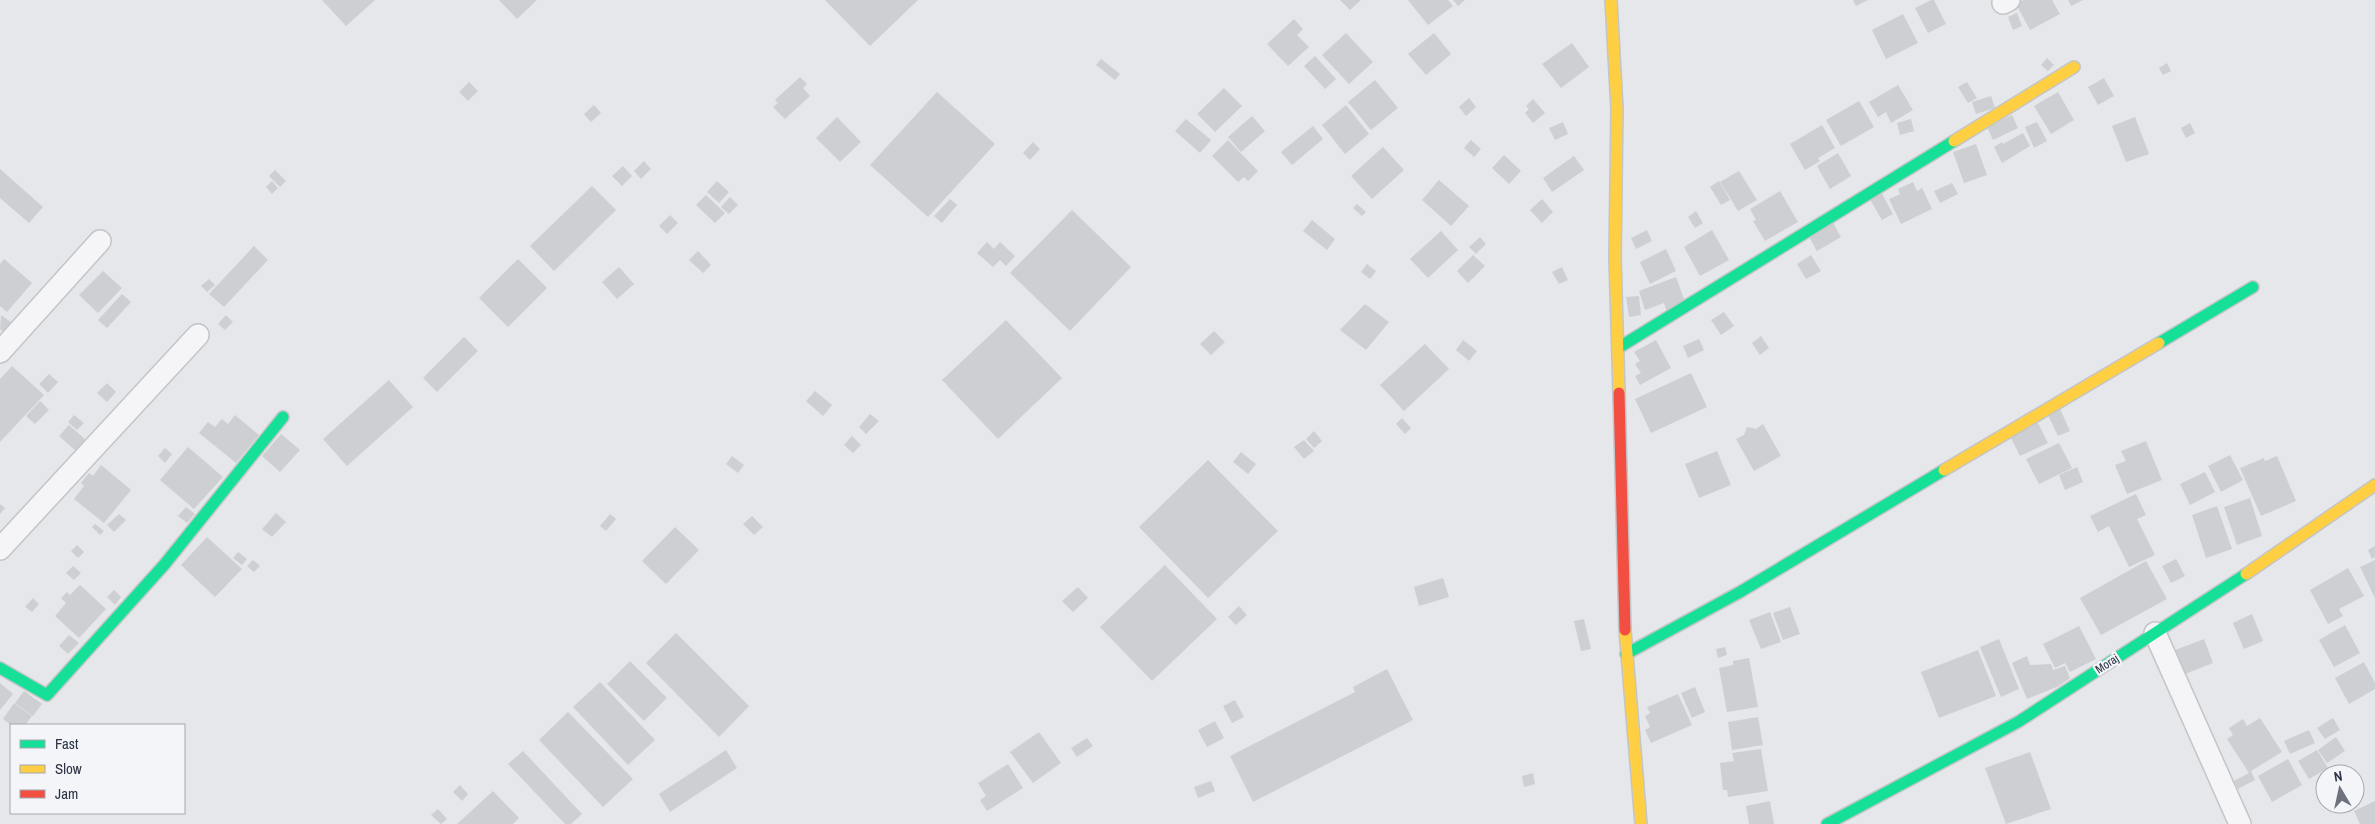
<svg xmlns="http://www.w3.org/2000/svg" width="2375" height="824" font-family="'Archivo Narrow',sans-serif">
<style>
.building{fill:#cecfd2}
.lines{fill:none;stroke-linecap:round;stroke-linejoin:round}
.street-casing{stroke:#c3c5c8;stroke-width:24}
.fast-casing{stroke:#c3c5c8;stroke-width:14}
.slow-casing{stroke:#c3c5c8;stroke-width:14}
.jam-casing{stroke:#c3c5c8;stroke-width:14}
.street{stroke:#f5f5f7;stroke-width:21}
.fast{stroke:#16e098;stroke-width:11}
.slow{stroke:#ffcf43;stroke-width:11}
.jam{stroke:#f24e42;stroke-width:11}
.labels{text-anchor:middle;stroke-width:4.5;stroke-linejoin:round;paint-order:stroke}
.street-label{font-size:12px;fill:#2c3344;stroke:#f4f5f9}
</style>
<rect width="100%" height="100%" fill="#e5e7ea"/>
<g class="building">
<path d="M322,0H375L346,26Z"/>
<path d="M499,0H537L517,19Z"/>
<path d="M825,0H918L870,46Z"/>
<path d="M1340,0H1361L1350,10Z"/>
<path d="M1408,0H1448L1453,6L1428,25Z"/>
<path d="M1453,0H1465L1458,6Z"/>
<path d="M1853,0H1868L1856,6Z"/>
<path d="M1931,0H1934L1946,24L1928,33L1915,8Z"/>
<path d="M2023,0H2052L2060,14L2030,30L2016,4Z"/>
<path d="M2068,0H2083L2071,6Z"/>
<path d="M2017,13L2022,26L2013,30L2008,17Z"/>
<path d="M1903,14L1918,43L1886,59L1872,30Z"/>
<path d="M1294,19L1303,29L1297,35L1309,47L1288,66L1267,44Z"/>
<path d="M1346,33L1373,62L1349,84L1322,55Z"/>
<path d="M1434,33L1451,54L1426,75L1408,54Z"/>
<path d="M1572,43L1589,67L1561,88L1542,64Z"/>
<path d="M1315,56L1336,79L1325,89L1304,66Z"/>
<path d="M2047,58L2054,65L2048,71L2041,65Z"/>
<path d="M1101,59L1120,74L1115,80L1096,65Z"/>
<path d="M2167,63L2171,71L2163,75L2159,68Z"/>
<path d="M800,77L807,84L803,88L810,96L785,119L773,107L778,103L775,100Z"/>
<path d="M2104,78L2114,96L2098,105L2088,87Z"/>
<path d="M1375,80L1398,108L1371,130L1348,102Z"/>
<path d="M469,82L478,91L468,101L459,92Z"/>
<path d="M1967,82L1977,98L1968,103L1958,87Z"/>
<path d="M1898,85L1913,110L1891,123L1886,112L1878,117L1869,102Z"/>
<path d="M1224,88L1242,106L1215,132L1197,114Z"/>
<path d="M937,92L995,144L928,217L870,165Z"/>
<path d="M2058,92L2074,120L2051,134L2034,106Z"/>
<path d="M1991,96L1995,108L1976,114L1972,102Z"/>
<path d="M1469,98L1476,107L1466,116L1459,107Z"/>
<path d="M1533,99L1545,113L1533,123L1525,113L1529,109L1526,106Z"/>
<path d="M1859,101L1874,127L1841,146L1826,120Z"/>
<path d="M594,105L601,113L591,122L584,114Z"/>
<path d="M1346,105L1369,134L1345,154L1322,125Z"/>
<path d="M2012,115L2018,128L1993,140L1987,127Z"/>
<path d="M1252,116L1265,131L1241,152L1228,137Z"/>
<path d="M837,117L861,142L840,162L816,138Z"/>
<path d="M2135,117L2149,154L2126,162L2112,126Z"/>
<path d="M1186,119L1211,140L1200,153L1175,131Z"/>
<path d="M1911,119L1914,131L1900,135L1897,123Z"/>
<path d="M1563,122L1568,134L1555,140L1549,128Z"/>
<path d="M2037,122L2047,141L2034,148L2025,127Z"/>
<path d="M2190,123L2195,133L2186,138L2181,128Z"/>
<path d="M1822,125L1835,148L1818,158L1820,161L1805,170L1790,144Z"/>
<path d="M1313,126L1323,139L1292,165L1281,152Z"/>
<path d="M2023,133L2030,146L2002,163L1994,147L2002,142L2003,144Z"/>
<path d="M1228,140L1258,171L1248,181L1244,177L1238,182L1212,156Z"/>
<path d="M1471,140L1481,149L1474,157L1464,148Z"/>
<path d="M1033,142L1040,149L1030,160L1023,153Z"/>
<path d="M1976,144L1987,175L1964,183L1953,152Z"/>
<path d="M1383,147L1404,170L1372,199L1351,176Z"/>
<path d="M1838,153L1851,176L1830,189L1817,166Z"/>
<path d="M1504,155L1521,171L1509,184L1492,168Z"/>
<path d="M1574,156L1584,170L1552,192L1543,178Z"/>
<path d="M644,161L651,169L641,179L634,171Z"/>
<path d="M623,166L632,176L622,186L612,176Z"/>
<path d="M0,169L43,207L29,223L0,198Z"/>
<path d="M275,170L286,181L280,187L269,176Z"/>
<path d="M1739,171L1757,200L1738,211L1720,182Z"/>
<path d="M1439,180L1469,206L1451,226L1422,200Z"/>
<path d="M272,181L278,188L272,194L266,187Z"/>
<path d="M717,181L729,192L719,203L707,192Z"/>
<path d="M1719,181L1730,200L1721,205L1710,187Z"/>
<path d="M1913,182L1917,191L1922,188L1932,209L1901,224L1889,199L1900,194L1898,189Z"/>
<path d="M1952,183L1958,194L1940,203L1934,191Z"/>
<path d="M592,186L616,210L554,271L530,246Z"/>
<path d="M1880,190L1893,214L1882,220L1868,196Z"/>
<path d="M1780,191L1798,222L1765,241L1753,221L1756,220L1750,209Z"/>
<path d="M706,195L725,213L715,223L696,205Z"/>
<path d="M730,197L738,205L729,214L721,207Z"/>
<path d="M950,199L957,205L942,223L934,216Z"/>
<path d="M1542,199L1553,212L1542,223L1530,210Z"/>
<path d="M1357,204L1366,212L1362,216L1353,208Z"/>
<path d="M1072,210L1131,267L1070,331L1010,273Z"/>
<path d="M1696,211L1703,223L1695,228L1688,217Z"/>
<path d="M670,215L678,223L667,234L659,226Z"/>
<path d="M1312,220L1335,239L1327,250L1303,231Z"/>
<path d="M1832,221L1841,237L1817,251L1808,235Z"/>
<path d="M1647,230L1652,241L1636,249L1631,238Z"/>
<path d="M1712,230L1729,260L1700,276L1684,247Z"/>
<path d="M1441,231L1458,250L1428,278L1410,259Z"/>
<path d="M1480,237L1486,244L1476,254L1469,247Z"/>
<path d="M987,242L994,249L1000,242L1015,256L1006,266L1000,260L993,267L977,253Z"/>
<path d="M254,246L268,260L224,307L209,294Z"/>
<path d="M1666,249L1676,271L1650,284L1640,262Z"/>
<path d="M698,251L711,265L703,273L689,260Z"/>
<path d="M1473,255L1485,266L1468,283L1457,271Z"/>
<path d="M1811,255L1821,271L1806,279L1797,264Z"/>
<path d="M4,259L32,283L7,312L0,306V264Z"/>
<path d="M518,259L547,288L508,327L479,298Z"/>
<path d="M1367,264L1376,271L1370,279L1361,272Z"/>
<path d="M619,267L634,284L617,299L602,282Z"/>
<path d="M1562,267L1568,280L1559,284L1552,272Z"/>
<path d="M103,271L122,288L98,313L79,295Z"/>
<path d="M1676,277L1686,305L1667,312L1664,303L1645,310L1639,291Z"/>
<path d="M209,279L215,285L207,292L201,286Z"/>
<path d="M122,294L131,302L107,328L98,320Z"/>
<path d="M1639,296L1641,315L1629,317L1626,297Z"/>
<path d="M1365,304L1389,322L1366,350L1340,330Z"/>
<path d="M1724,312L1734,326L1721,335L1711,320Z"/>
<path d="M1,315L15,325L7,335L0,329Z"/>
<path d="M226,315L233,322L225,330L218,324Z"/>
<path d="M1006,320L1062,378L998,439L942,380Z"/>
<path d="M1214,331L1225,342L1211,355L1200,344Z"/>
<path d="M1761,336L1769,348L1760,355L1752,343Z"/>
<path d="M464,337L478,351L437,392L423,378Z"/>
<path d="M1699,339L1704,350L1688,358L1683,346Z"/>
<path d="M1463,340L1477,351L1469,361L1456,350Z"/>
<path d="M1656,340L1671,368L1640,385L1635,376L1641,373L1635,364L1640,361L1634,352Z"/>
<path d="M1425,344L1449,369L1404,411L1380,385Z"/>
<path d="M12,366L44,395L0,442V379Z"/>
<path d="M1691,373L1707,407L1651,433L1635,399Z"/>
<path d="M49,374L58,382L48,393L39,384Z"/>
<path d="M389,380L413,407L347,466L323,439Z"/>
<path d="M107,383L116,392L107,402L97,393Z"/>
<path d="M815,391L832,405L823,416L806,401Z"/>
<path d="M40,401L49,410L35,424L26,416Z"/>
<path d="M2060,409L2070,431L2058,436L2048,415Z"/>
<path d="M870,414L879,421L866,434L859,427Z"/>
<path d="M74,415L84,423L77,430L68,422Z"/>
<path d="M235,415L259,435L236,463L199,433L208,422L215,427L222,419L228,424Z"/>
<path d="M1402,418L1411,428L1405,434L1396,424Z"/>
<path d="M2038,423L2048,443L2020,456L2010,436Z"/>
<path d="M1763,424L1781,456L1754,471L1736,439L1744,435L1747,427L1756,429Z"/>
<path d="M69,425L86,440L76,451L59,436Z"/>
<path d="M1314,431L1322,441L1314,448L1306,439Z"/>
<path d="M281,434L300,450L280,472L262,456Z"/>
<path d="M852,436L861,445L853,453L844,445Z"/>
<path d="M1304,440L1314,451L1304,459L1294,447Z"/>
<path d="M2146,441L2162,480L2127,494L2115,465L2126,461L2121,451Z"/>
<path d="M2059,443L2072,468L2039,484L2026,459Z"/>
<path d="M188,447L223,477L194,509L160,480Z"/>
<path d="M165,448L172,454L165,463L158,456Z"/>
<path d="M1717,451L1731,485L1699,498L1685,464Z"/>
<path d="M1241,452L1256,464L1248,474L1233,462Z"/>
<path d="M2230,455L2243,480L2221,492L2208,466Z"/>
<path d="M732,456L744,465L738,473L726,464Z"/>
<path d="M2277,456L2296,501L2261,516L2240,468L2264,458L2265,461Z"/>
<path d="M1208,460L1278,531L1208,598L1139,527Z"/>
<path d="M101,465L131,490L104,523L74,499L84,486L81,483L89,473L93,476Z"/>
<path d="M2077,467L2083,482L2065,490L2059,475Z"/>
<path d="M2205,472L2215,492L2190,505L2180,484Z"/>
<path d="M2136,494L2146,515L2137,519L2155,555L2129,567L2109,526L2098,532L2090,516Z"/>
<path d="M2250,498L2262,536L2237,545L2224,507Z"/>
<path d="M0,504L5,508L0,514Z"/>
<path d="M2217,506L2232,549L2206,558L2192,515Z"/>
<path d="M186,507L195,514L187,523L178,516Z"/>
<path d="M276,513L286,522L272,537L262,529Z"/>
<path d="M119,514L126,520L114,532L107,525Z"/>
<path d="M610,514L616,519L606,531L600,526Z"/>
<path d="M752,516L763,527L754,535L743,524Z"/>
<path d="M95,524L104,531L100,535L92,527Z"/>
<path d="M675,527L699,550L666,584L642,561Z"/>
<path d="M207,537L242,569L215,597L181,565Z"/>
<path d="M77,545L84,552L78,558L71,551Z"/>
<path d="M2375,546V557L2372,559L2368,550Z"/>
<path d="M238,552L247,559L242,565L233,558Z"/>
<path d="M2176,559L2185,576L2171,583L2162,566Z"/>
<path d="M253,560L260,566L254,572L247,566Z"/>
<path d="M2375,560V598L2360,567Z"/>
<path d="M2146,561L2167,599L2101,635L2080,598Z"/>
<path d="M1165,565L1217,619L1152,681L1100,627Z"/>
<path d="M73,566L81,573L74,580L66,573Z"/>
<path d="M2348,568L2364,596L2339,609L2343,616L2328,624L2310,590Z"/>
<path d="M1443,578L1449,597L1419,606L1414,587Z"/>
<path d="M80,585L106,609L79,638L55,616L66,603L61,598L67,592L70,595Z"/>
<path d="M1078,587L1088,598L1073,612L1062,601Z"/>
<path d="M114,590L121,597L115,605L107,597Z"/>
<path d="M33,598L39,604L32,612L25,607Z"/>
<path d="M1239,606L1247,615L1236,625L1228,617Z"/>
<path d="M1790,607L1800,634L1783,640L1773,613Z"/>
<path d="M1770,612L1781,642L1761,649L1749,620Z"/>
<path d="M2252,614L2263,641L2244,649L2233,623Z"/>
<path d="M1584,619L1591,649L1581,651L1574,621Z"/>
<path d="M2345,625L2360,653L2334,667L2319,640Z"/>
<path d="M2079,626L2096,659L2070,672L2065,663L2055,668L2043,644Z"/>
<path d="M676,633L749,706L719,737L646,663Z"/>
<path d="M69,635L79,643L68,654L59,646Z"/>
<path d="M1999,639L2019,689L2001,697L1980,647Z"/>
<path d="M2204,639L2213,663L2180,676L2170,652Z"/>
<path d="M1725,647L1727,655L1718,658L1716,649Z"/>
<path d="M1978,650L1996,696L1939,718L1921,672Z"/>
<path d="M2027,656L2030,665L2051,664L2053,670L2065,666L2070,678L2059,686L2027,699L2012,663Z"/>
<path d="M1749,658L1758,707L1727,712L1719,668L1733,665V661Z"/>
<path d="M630,661L667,698L644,721L607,684Z"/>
<path d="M2364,662L2375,683V689L2349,704L2335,678Z"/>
<path d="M1387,669L1413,720L1253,802L1230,756L1355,692L1353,687Z"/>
<path d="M600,682L655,740L628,765L573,707Z"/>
<path d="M0,683L13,694L0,710Z"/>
<path d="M1695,687L1705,712L1692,718L1681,693Z"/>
<path d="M24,691L42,704L33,716L15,703Z"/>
<path d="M1678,694L1692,725L1651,743L1645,730L1650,727L1645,716L1650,713L1647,707Z"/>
<path d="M1235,700L1244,717L1232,723L1223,706Z"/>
<path d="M14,703L32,716L25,725H11L3,719Z"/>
<path d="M568,712L633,779L603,807L539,740Z"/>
<path d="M1758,717L1763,745L1732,750L1728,722Z"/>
<path d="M2260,718L2282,752L2251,771L2255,780L2238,789L2234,781L2249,773L2227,739L2233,735L2229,728L2243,719L2247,726Z"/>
<path d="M2333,718L2340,730L2325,739L2317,728Z"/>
<path d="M1215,721L1224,738L1207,747L1198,730Z"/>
<path d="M2309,730L2315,743L2290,754L2284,741Z"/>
<path d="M1039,732L1061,763L1033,783L1010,752Z"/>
<path d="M2336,737L2345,751L2327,763L2318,750Z"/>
<path d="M1087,738L1093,746L1077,757L1071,748Z"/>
<path d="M1761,749L1768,791L1728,797L1727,790H1723L1720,763L1734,761L1732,753Z"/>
<path d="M726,750L737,768L670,812L659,794Z"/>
<path d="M2317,750L2328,768L2309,779L2298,761Z"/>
<path d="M523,751L582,814L571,824H565L508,764Z"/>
<path d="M2030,752L2051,809L2006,824L1985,768Z"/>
<path d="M2288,759L2302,785L2272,802L2258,776Z"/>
<path d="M1008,764L1023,788L987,811L980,800L986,796L978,783Z"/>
<path d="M1533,773L1535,784L1524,787L1522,776Z"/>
<path d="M1211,781L1215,791L1198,798L1194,787Z"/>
<path d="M460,785L468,794L462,801L453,792Z"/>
<path d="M493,791L519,818L513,824H457Z"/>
<path d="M1770,801L1774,824H1749L1746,806Z"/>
<path d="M2375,801V824H2360L2354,811Z"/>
<path d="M438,809L447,819L441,824L431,815Z"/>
</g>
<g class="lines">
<defs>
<g id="street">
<path d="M2003,3L2009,0"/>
<path d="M0,352L100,241"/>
<path d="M0,549L198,335"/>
<path d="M2155,633L2240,824"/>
</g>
<g id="fast">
<path d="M2159,343L2253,287"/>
<path d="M1618,348L1954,141"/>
<path d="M1626,654L1740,592L1944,470"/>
<path d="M0,668L47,695L164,565L283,417"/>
<path d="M1827,824L2018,722L2246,574"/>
</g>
<g id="slow">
<path d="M1611,0L1617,109L1615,258L1619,393"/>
<path d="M1954,141L2074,67"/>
<path d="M1944,470L2159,343"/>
<path d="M2246,574L2375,485"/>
<path d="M1625,630L1641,824"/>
</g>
<path id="jam" d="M1619,393L1625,630"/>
</defs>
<use href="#street" class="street-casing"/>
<use href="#fast" class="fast-casing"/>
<use href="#slow" class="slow-casing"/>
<use href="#jam" class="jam-casing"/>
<use href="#street" class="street"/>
<use href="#fast" class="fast"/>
<use href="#slow" class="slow"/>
<use href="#jam" class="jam"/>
</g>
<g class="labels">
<g class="street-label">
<text transform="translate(2107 664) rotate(-33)" y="4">Moraj</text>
</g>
</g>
<rect x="10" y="724" width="175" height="90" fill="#f4f5f9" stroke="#a4a7b1"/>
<rect x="20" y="740" width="25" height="8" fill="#16e098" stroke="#a4a7b1"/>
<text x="55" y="749" font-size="15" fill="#2c3344">Fast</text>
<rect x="20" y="765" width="25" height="8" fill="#ffcf43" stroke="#a4a7b1"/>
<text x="55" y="774" font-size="15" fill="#2c3344">Slow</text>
<rect x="20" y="790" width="25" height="8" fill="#f24e42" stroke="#a4a7b1"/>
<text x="55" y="799" font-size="15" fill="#2c3344">Jam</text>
<g transform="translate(2340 789) rotate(351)"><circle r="24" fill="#f4f5f9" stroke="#a4a7b1"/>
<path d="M0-4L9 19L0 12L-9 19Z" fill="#6d727e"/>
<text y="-8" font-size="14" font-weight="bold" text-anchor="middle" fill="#2c3344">N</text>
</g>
</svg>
